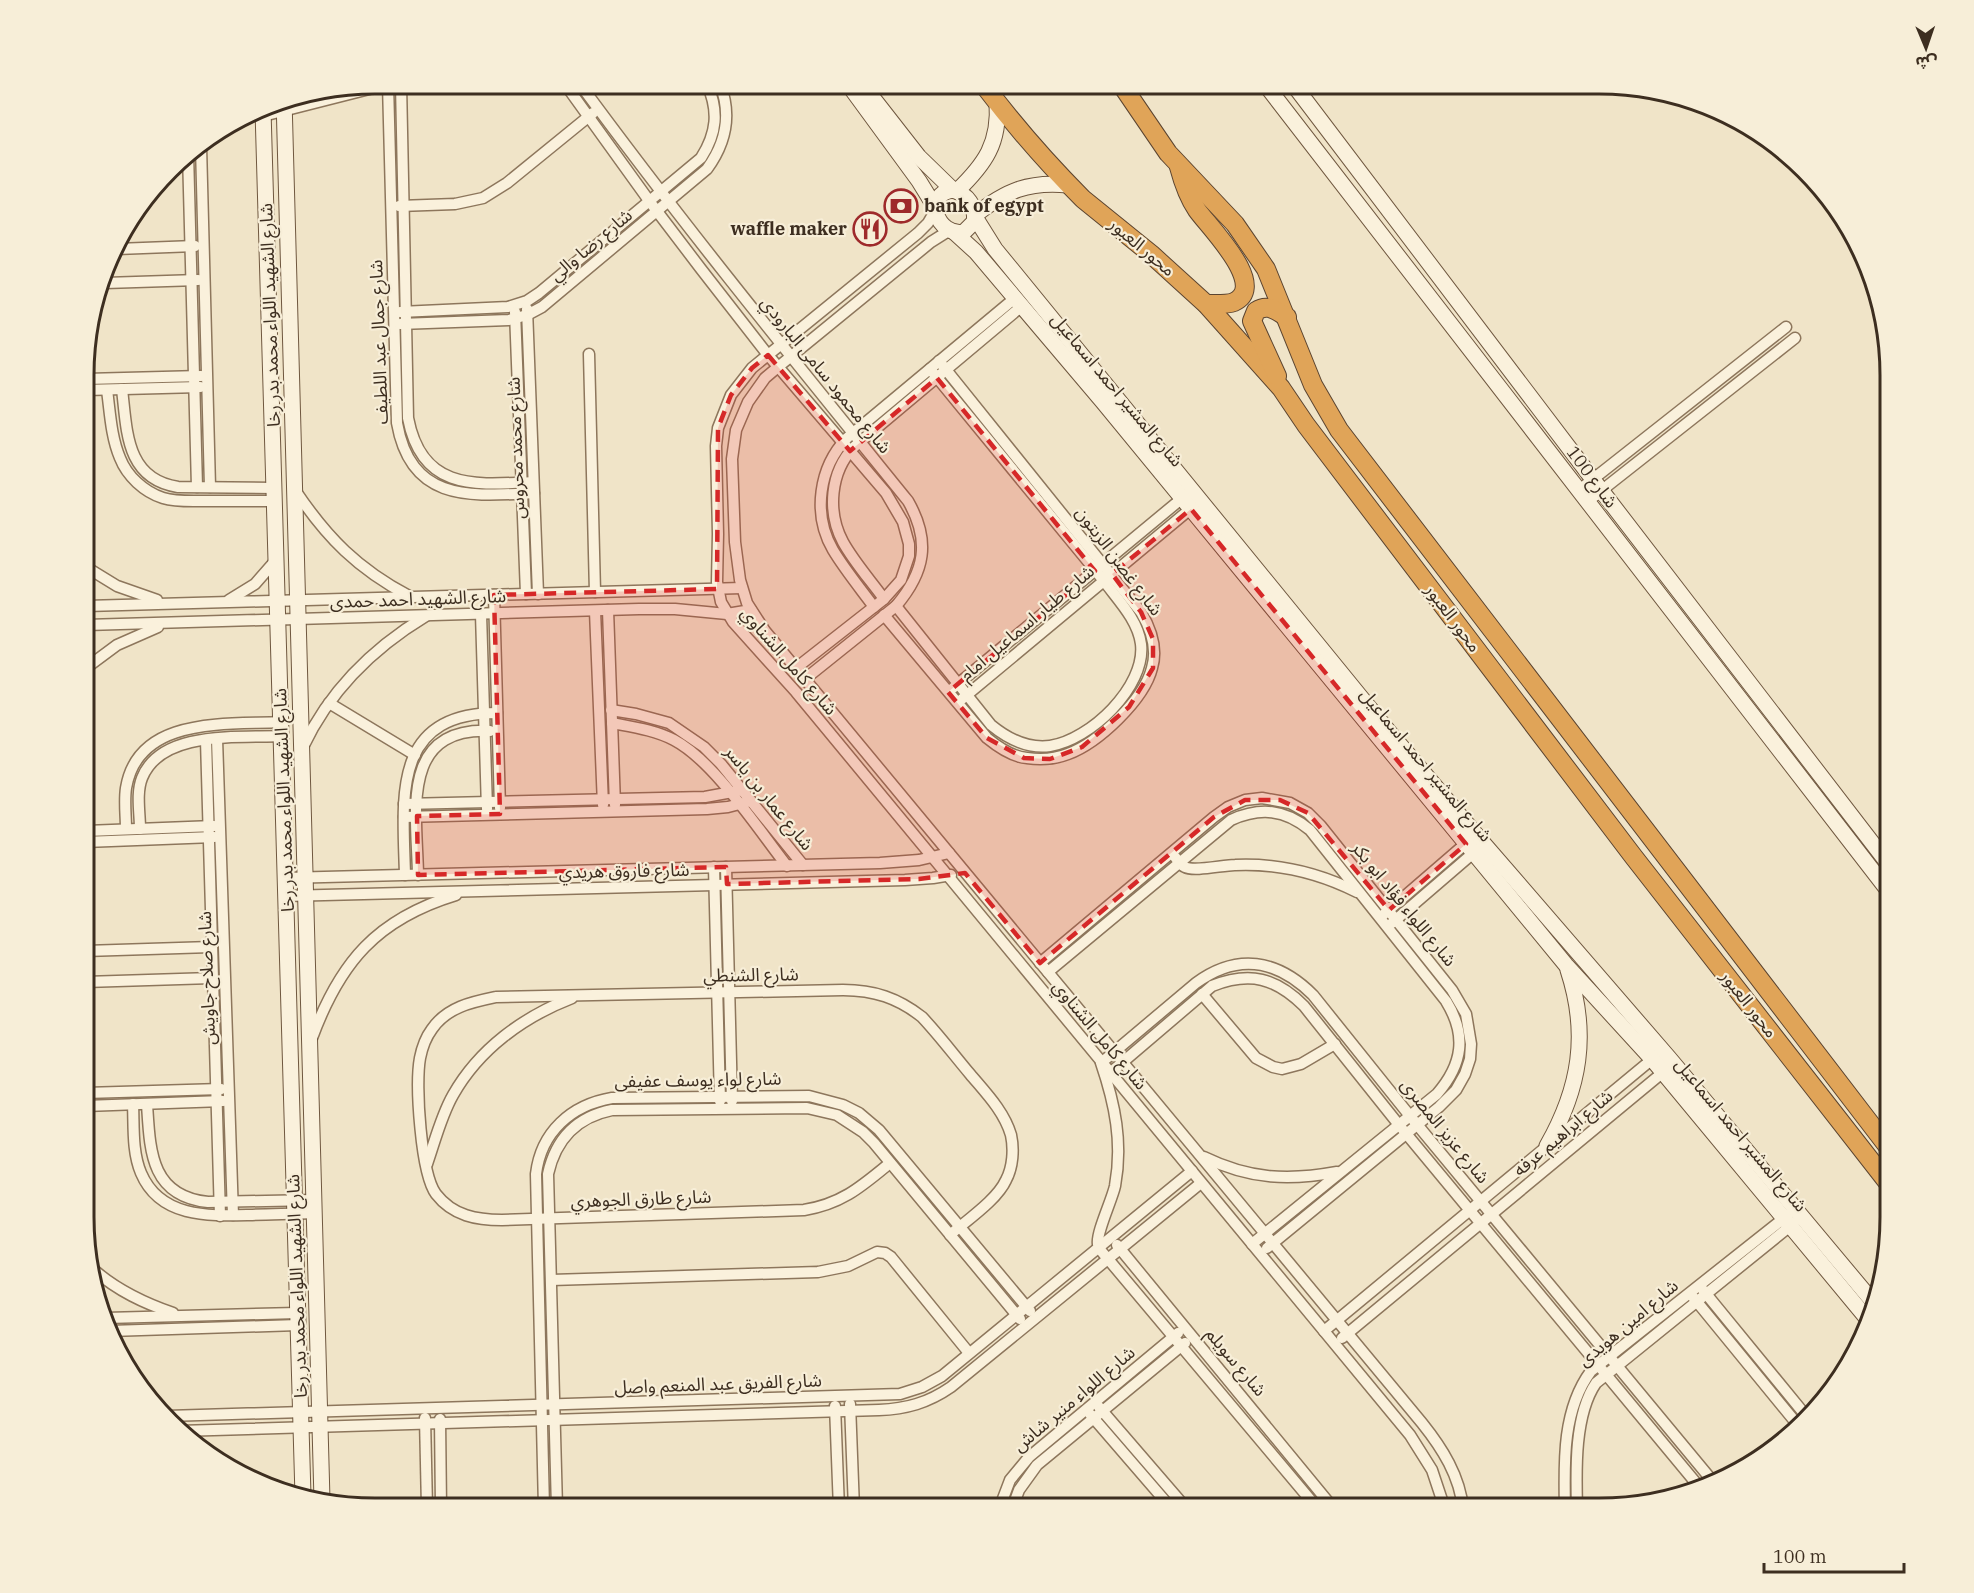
<svg xmlns="http://www.w3.org/2000/svg" width="1974" height="1593" font-family="'IBM Plex Serif','Noto Sans Arabic',serif">
<style>
.lines{fill:none;stroke-linecap:round;stroke-linejoin:round}
.street-casing{stroke:#8d765c;stroke-width:13}
.secondary-casing{stroke:#6f573f;stroke-width:17}
.highway-casing{stroke:#5b4430;stroke-width:20}
.street{stroke:#faf1dc;stroke-width:10}
.secondary{stroke:#faf1dc;stroke-width:15}
.highway{stroke:#e0a458;stroke-width:18}
.marked{fill:#d62828;fill-opacity:0.2;stroke:#d62828;stroke-width:4.5;stroke-dasharray:12 8;stroke-linejoin:round}
.labels{text-anchor:middle;stroke-width:4.5;stroke-linejoin:round;paint-order:stroke}
.poi-label{font-size:18px;font-weight:bold;fill:#3d2e20;stroke:#f7eed8;text-anchor:start}
.street-label{font-size:18px;fill:#3d2e20;stroke:#f7eed8}
.rim{fill:none;stroke:#3d2e20;stroke-width:3}
</style>
<rect width="100%" height="100%" fill="#f0e4c8"/>
<g class="lines">
<defs>
<g id="street">
<path d="M388,84L397,423C411,503 471,496 534,493"/>
<path d="M401,84L408,418C422,491 475,485 533,482"/>
<path d="M565,84L650,202L701,269L768,355L886,493L903,522L909,544V556L901,580L884,599L796,668"/>
<path d="M580,84C685,227 797,364 908,501C931,541 925,572 896,606L805,679"/>
<path d="M263,116L389,84"/>
<path d="M201,146L210,487"/>
<path d="M188,153L197,487"/>
<path d="M399,206L455,204L483,198L507,183L593,113"/>
<path d="M935,211L928,223L918,233L752,368L731,395L718,428L716,446L718,534L717,582L721,602L733,622L796,692L1410,1435L1432,1470L1445,1509"/>
<path d="M950,230L931,242L778,367L765,378L748,402L736,430L732,459L735,542L740,580L747,603L765,631L1422,1423C1442,1448 1460,1476 1463,1509"/>
<path d="M117,249L195,246"/>
<path d="M105,283L198,280"/>
<path d="M527,309L538,594"/>
<path d="M400,312L508,307L527,301L539,293L701,158C717,133 719,111 707,84"/>
<path d="M515,312L526,594"/>
<path d="M400,324L509,320L527,315L542,307L707,169C726,143 732,115 720,84"/>
<path d="M589,354L595,592"/>
<path d="M86,379L201,376"/>
<path d="M122,389C127,432 126,479 178,487L274,488"/>
<path d="M86,390L200,387"/>
<path d="M107,390C110,412 111,437 120,458C127,476 144,492 163,498C176,502 191,501 204,501C228,501 251,501 274,501"/>
<path d="M295,490C327,538 358,569 409,596"/>
<path d="M1578,491L1786,327"/>
<path d="M1587,502L1795,338"/>
<path d="M86,567L117,586L157,600"/>
<path d="M494,595L500,808"/>
<path d="M884,599C871,581 854,562 843,542C827,512 830,472 854,447L1022,306"/>
<path d="M229,600L255,584L276,560"/>
<path d="M86,606L742,588"/>
<path d="M896,606L991,725C1008,739 1027,749 1050,746C1090,740 1146,687 1141,644C1138,620 1118,600 1104,581L930,369"/>
<path d="M874,607C860,588 845,570 833,550C812,514 819,467 847,438L1015,298"/>
<path d="M608,610L615,805"/>
<path d="M595,611L603,805"/>
<path d="M481,614L487,809"/>
<path d="M884,615L987,738C998,747 1012,757 1027,758C1040,760 1055,759 1068,754C1098,743 1144,700 1152,668C1158,648 1151,629 1141,612L939,361"/>
<path d="M86,625L639,609H675L727,614L751,610"/>
<path d="M86,668L117,645L158,627"/>
<path d="M953,688L1186,495"/>
<path d="M962,699L1194,506"/>
<path d="M329,703L415,755"/>
<path d="M611,710L636,714L669,723L704,747L721,764L803,865"/>
<path d="M612,723C633,727 655,730 674,740C714,761 758,829 787,866"/>
<path d="M217,739L233,1215"/>
<path d="M206,740L220,1216"/>
<path d="M303,747C330,690 373,648 426,616"/>
<path d="M404,804L705,797L743,790"/>
<path d="M404,817L707,809L728,807L751,801"/>
<path d="M126,829C126,816 124,801 126,788C138,716 226,725 280,722"/>
<path d="M140,829C140,813 136,793 142,778C161,730 239,738 281,736"/>
<path d="M86,831L214,826"/>
<path d="M85,842L214,837"/>
<path d="M1175,857C1178,861 1180,865 1185,867C1194,872 1223,865 1235,865C1278,863 1319,873 1357,892"/>
<path d="M714,867L720,1101"/>
<path d="M726,867L732,1101"/>
<path d="M405,875C403,798 391,713 497,713"/>
<path d="M418,875C417,813 399,727 490,731"/>
<path d="M285,878L880,863L919,860L949,853"/>
<path d="M285,896L905,880L933,878L951,875"/>
<path d="M1383,915L1471,839"/>
<path d="M1392,923L1478,849"/>
<path d="M85,951L211,947"/>
<path d="M1040,963L1214,817L1228,807L1245,800L1262,798L1290,803L1308,813L1321,826L1452,990L1466,1014L1471,1044L1470,1059L1465,1074L1456,1090L1439,1107L1267,1248"/>
<path d="M1048,972L1231,820C1260,807 1285,809 1310,830L1446,1001C1467,1035 1463,1064 1437,1094L1252,1244"/>
<path d="M85,982L212,978"/>
<path d="M1202,994L1256,1058L1273,1067L1282,1069L1301,1064L1335,1044"/>
<path d="M312,1038C340,962 377,919 456,895"/>
<path d="M1110,1073L1212,986C1250,971 1276,978 1304,1006L1399,1125L1701,1489"/>
<path d="M85,1093L221,1089"/>
<path d="M133,1104C134,1126 132,1152 141,1173C160,1218 209,1216 249,1215C271,1214 293,1214 314,1213"/>
<path d="M147,1104C150,1150 150,1196 208,1202L314,1200"/>
<path d="M85,1106L223,1101"/>
<path d="M1204,1157C1249,1179 1288,1181 1337,1172"/>
<path d="M890,1163C862,1186 842,1204 804,1210L502,1220C477,1220 453,1216 436,1194C421,1174 415,1085 420,1058C422,1048 426,1037 432,1029C447,1007 472,1002 496,997L843,990C874,990 898,998 922,1017C939,1035 954,1055 970,1074C985,1092 1004,1111 1011,1135C1014,1149 1013,1167 1006,1180C997,1200 967,1220 950,1235"/>
<path d="M427,1164C435,1141 441,1116 453,1095C479,1049 523,1017 572,998"/>
<path d="M1117,1245L1334,1509"/>
<path d="M94,1270C118,1291 144,1303 173,1313"/>
<path d="M551,1280L818,1272L848,1266L877,1252L885,1253L891,1257L969,1353"/>
<path d="M1703,1290L1807,1417"/>
<path d="M1693,1297L1797,1424"/>
<path d="M106,1318L297,1313"/>
<path d="M110,1331L298,1325"/>
<path d="M1324,1331L1656,1056"/>
<path d="M1342,1338L1667,1069"/>
<path d="M850,1404L854,1509"/>
<path d="M835,1406L839,1509"/>
<path d="M1099,1407L1187,1509"/>
<path d="M1090,1414L1172,1509"/>
<path d="M167,1416L900,1394L922,1387L942,1376L1192,1171"/>
<path d="M425,1418L427,1508"/>
<path d="M440,1419L441,1508"/>
<path d="M179,1431L879,1410C906,1409 928,1403 951,1387L1201,1183"/>
<path d="M544,1508L536,1174C541,1132 571,1105 612,1098L809,1096L843,1105L859,1113L879,1130L1030,1311"/>
<path d="M557,1508L548,1174C556,1138 577,1117 612,1110L807,1108L837,1115L863,1132L874,1143L1020,1319"/>
<path d="M999,1509L1010,1480L1029,1457L1178,1333"/>
<path d="M1012,1509L1019,1490L1037,1465L1185,1343"/>
<path d="M1318,1509L1108,1259C1104,1254 1099,1250 1098,1244C1096,1233 1112,1200 1115,1186C1123,1143 1115,1104 1101,1063L1196,983C1237,953 1277,959 1313,995L1410,1116L1715,1484"/>
<path d="M1565,1509C1564,1463 1562,1410 1591,1371L1788,1215"/>
<path d="M1577,1509C1576,1472 1574,1415 1596,1383L1794,1223"/>
</g>
<g id="secondary">
<path d="M848,84L919,181L935,207"/>
<path d="M862,84L919,157L953,190"/>
<path d="M1265,84L1890,893"/>
<path d="M1293,84L1601,490L1890,866"/>
<path d="M284,99L322,1500"/>
<path d="M263,110L303,1496"/>
<path d="M953,190C967,194 977,207 974,222L964,232C937,237 922,194 953,190Z"/>
<path d="M957,191C985,164 1000,143 997,102"/>
<path d="M975,215C1006,191 1028,181 1068,185"/>
<path d="M975,217L995,249L1390,733L1484,844L1669,1058L1874,1303"/>
<path d="M954,232L976,252L1103,402L1566,965L1652,1059L1870,1322"/>
<path d="M1547,1146C1580,1088 1589,1034 1568,970"/>
</g>
<g id="highway">
<path d="M983,84C1014,125 1047,163 1083,199L1151,254L1206,304L1281,388L1306,425L1633,856L1889,1184"/>
<path d="M1121,84L1168,153L1235,224L1266,269L1313,385L1339,430L1889,1148"/>
<path d="M1179,167C1183,182 1188,197 1197,210C1209,227 1269,286 1234,302C1226,305 1215,304 1206,304"/>
<path d="M1277,376L1252,321L1256,311C1268,303 1276,311 1287,317"/>
</g>
</defs>
<use href="#street" class="street-casing"/>
<use href="#secondary" class="secondary-casing"/>
<use href="#highway" class="highway-casing"/>
<use href="#street" class="street"/>
<use href="#secondary" class="secondary"/>
<use href="#highway" class="highway"/>
</g>
<path class="marked" d="M768,355L850,451L937,378L1095,571L948,692L987,738L1024,758L1050,759L1082,747L1129,707L1153,668V639L1141,612L1112,574L1191,509L1466,844L1389,910L1308,813L1280,800H1245L1214,817L1040,963L965,873L919,879L727,884L726,867L418,875L417,816L500,814L494,595L717,589L718,428L731,395L752,368Z"/>
<defs>
<symbol id="bank-ring" viewBox="-11 -11 22 22"><circle r="9.5" fill="#f7eed8" stroke="#9e2a2b" stroke-width="1.5"/><path d="M-6-4H6V4H-6ZM0-2.3a2.3 2.3 0 1 0 0 4.6a2.3 2.3 0 1 0 0-4.6Z" fill="#9e2a2b"/></symbol>
<symbol id="restaurant-ring" viewBox="-11 -11 22 22"><circle r="9.5" fill="#f7eed8" stroke="#9e2a2b" stroke-width="1.5"/><path d="M-5-6h1v4h1v-4h1v4h1v-4h1v5L-1.5 .5V6h-2V.5L-5-1ZM5-6V6H3V1.5H1.5Q1.5-4 5-6Z" fill="#9e2a2b"/></symbol>
</defs>
<g fill-rule="evenodd">
<use href="#bank-ring" x="882" y="187" width="38" height="38"/>
<use href="#restaurant-ring" x="851" y="210" width="38" height="38"/>
</g>
<g class="labels">
<g class="poi-label">
<text x="924" y="212">bank of egypt</text>
<text x="847" y="235" text-anchor="end">waffle maker</text>
</g>
<g class="street-label">
<text transform="translate(591 245) rotate(-40)" y="6">شارع رضا والي</text>
<text transform="translate(1142 247) rotate(40)" y="6">محور العبور</text>
<text transform="translate(270 315) rotate(-92)" y="6">شارع الشهيد اللواء محمد بدر رخا</text>
<text transform="translate(379 342) rotate(-92)" y="6">شارع جمال عبد اللطيف</text>
<text transform="translate(826 375) rotate(51)" y="6">شارع محمود سامى البارودي</text>
<text transform="translate(1117 390) rotate(50)" y="6">شارع المشير احمد اسماعيل</text>
<text transform="translate(516 448) rotate(-92)" y="6">شارع محمد محروس</text>
<text transform="translate(1592 477) rotate(53)" y="6">شارع 100</text>
<text transform="translate(1119 561) rotate(53)" y="6">شارع غصن الزيتون</text>
<text transform="translate(418 599) rotate(-2)" y="6">شارع الشهيد احمد حمدى</text>
<text transform="translate(1453 618) rotate(53)" y="6">محور العبور</text>
<text transform="translate(1027 623) rotate(-40)" y="6">شارع طيار اسماعيل امام</text>
<text transform="translate(789 661) rotate(49)" y="6">شارع كامل الشناوي</text>
<text transform="translate(1426 765) rotate(50)" y="6">شارع المشير احمد اسماعيل</text>
<text transform="translate(769 798) rotate(51)" y="6">شارع عمار بن ياسر</text>
<text transform="translate(284 800) rotate(-92)" y="6">شارع الشهيد اللواء محمد بدر رخا</text>
<text transform="translate(624 871) rotate(-1)" y="6">شارع فاروق هريدي</text>
<text transform="translate(1404 904) rotate(51)" y="6">شارع اللواء فؤاد ابو بكر</text>
<text transform="translate(751 975) rotate(-1)" y="6">شارع الشنطي</text>
<text transform="translate(207 978) rotate(-92)" y="6">شارع صلاح جاويش</text>
<text transform="translate(1749 1004) rotate(52)" y="6">محور العبور</text>
<text transform="translate(1100 1035) rotate(50)" y="6">شارع كامل الشناوي</text>
<text transform="translate(698 1080) rotate(-1)" y="6">شارع لواء يوسف عفيفى</text>
<text transform="translate(1445 1131) rotate(51)" y="6">شارع عزيز المصرى</text>
<text transform="translate(1563 1133) rotate(-40)" y="6">شارع ابراهيم عرفه</text>
<text transform="translate(1741 1135) rotate(50)" y="6">شارع المشير احمد اسماعيل</text>
<text transform="translate(641 1199) rotate(-2)" y="6">شارع طارق الجوهري</text>
<text transform="translate(297 1286) rotate(-92)" y="6">شارع الشهيد اللواء محمد بدر رخا</text>
<text transform="translate(1628 1323) rotate(-40)" y="6">شارع امين هويدى</text>
<text transform="translate(1236 1362) rotate(50)" y="6">شارع سويلم</text>
<text transform="translate(718 1384) rotate(-2)" y="6">شارع الفريق عبد المنعم واصل</text>
<text transform="translate(1074 1399) rotate(-40)" y="6">شارع اللواء منير شاش</text>
</g>
</g>
<path d="M0 0H1974V1593H0ZM375 94H1599A281 281 0 0 1 1880 375V1217A281 281 0 0 1 1599 1498H375A281 281 0 0 1 94 1217V375A281 281 0 0 1 375 94Z" fill="#f7eed8" fill-rule="evenodd"/>
<path class="rim" d="M375 94H1599A281 281 0 0 1 1880 375V1217A281 281 0 0 1 1599 1498H375A281 281 0 0 1 94 1217V375A281 281 0 0 1 375 94Z"/>
<g transform="translate(1926 48) rotate(178)" stroke="#f7eed8" stroke-width="4.5" paint-order="stroke">
<path d="M0-4.5L10 22L0 15L-10 22Z" fill="#3d2e20"/>
<text y="-9" font-size="16" font-weight="bold" text-anchor="middle" fill="#3d2e20">ش</text>
</g>
<path d="M1764 1563v9h140v-9" fill="none" stroke="#3d2e20" stroke-width="3"/>
<text x="1773" y="1563" font-size="18" fill="#3d2e20" stroke="#f7eed8" stroke-width="4.5" paint-order="stroke">100 m</text>
</svg>
